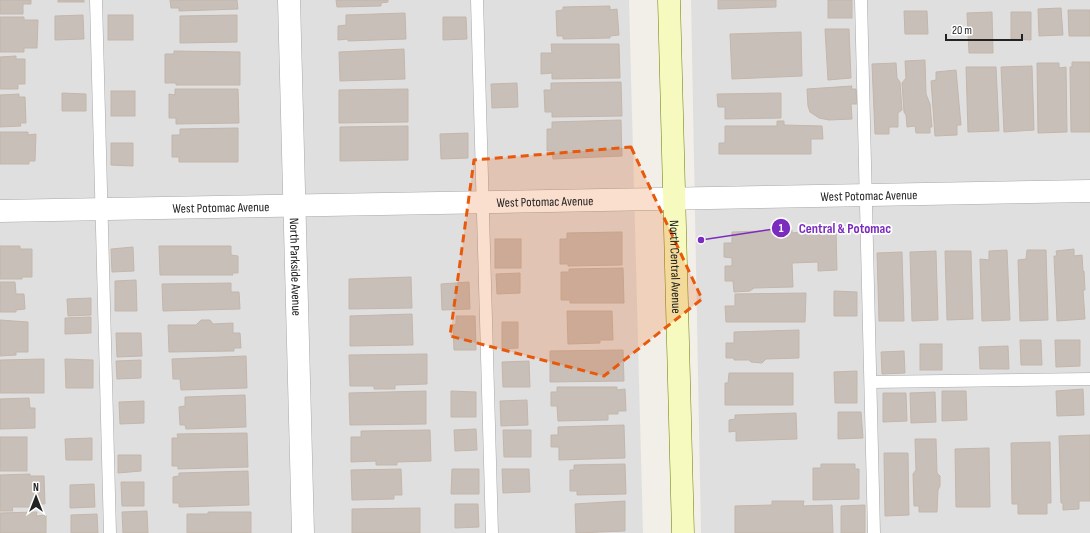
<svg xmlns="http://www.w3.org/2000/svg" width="1090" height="533" font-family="'Sofia Sans Condensed',sans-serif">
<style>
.residential{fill:#e0dfdf}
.building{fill:#c7bfb8;stroke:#c4b6ab}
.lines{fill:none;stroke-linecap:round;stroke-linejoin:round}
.lane-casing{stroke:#a9a9a9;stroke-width:13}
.street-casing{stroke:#a9a9a9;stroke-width:23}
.secondary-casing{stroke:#707d05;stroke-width:23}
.lane{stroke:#fff;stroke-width:12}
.street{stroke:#fff;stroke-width:22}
.secondary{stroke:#f7fabf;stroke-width:22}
.marked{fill:#e8590c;fill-opacity:0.2;stroke:#e8590c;stroke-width:3;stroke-dasharray:8 5;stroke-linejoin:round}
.labels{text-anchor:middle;stroke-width:3.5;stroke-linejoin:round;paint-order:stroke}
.street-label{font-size:13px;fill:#222;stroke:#fff}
.leader{fill:none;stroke:#7b2cbf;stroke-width:1.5}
.callout-dot{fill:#7b2cbf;stroke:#fff;stroke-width:1.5}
.mark-label{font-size:12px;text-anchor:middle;font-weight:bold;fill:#fff}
.callout-label{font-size:14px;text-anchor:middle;font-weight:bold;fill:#7b2cbf;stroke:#fff;stroke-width:3.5;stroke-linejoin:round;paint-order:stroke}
</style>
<rect width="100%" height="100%" fill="#f2efe9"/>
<g class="residential">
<path d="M0,0H629L643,533H0Z"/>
<path d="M691,0H1090V533H701Z"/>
</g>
<g class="building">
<path d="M0,0H31V4H23V14H0Z"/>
<rect x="58" y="0" width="26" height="2"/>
<path d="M170,0H237L238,9L179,11V8H171Z"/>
<path d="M336,0H388V2L381,3V6L337,7Z"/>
<path d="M718,0H776V7L718,9Z"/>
<rect x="828" y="0" width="24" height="18"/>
<path d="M610,6V10L617,9L619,35L610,36V38L563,39V36H557L556,11L563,10V7Z"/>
<path d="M1061,8L1063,35L1039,36L1038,9Z"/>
<path d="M1068,10H1090V36H1069Z"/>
<path d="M904,11H927L928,34H905Z"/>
<path d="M992,12L993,53H969L967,13Z"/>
<path d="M1011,12H1031V40L1011,39Z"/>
<path d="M405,13L406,39L348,41V39L338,40V26L346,25V15Z"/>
<path d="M83,15L84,39L55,40V16Z"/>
<rect x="108" y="15" width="25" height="25"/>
<path d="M237,15V42L180,43V16Z"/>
<path d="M0,17H24V20H38L37,48H24V52H0Z"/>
<path d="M443,17H466L467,39L443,40Z"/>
<path d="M825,29H849L851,78L828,80Z"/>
<path d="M801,32L802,76L732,79L730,34Z"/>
<path d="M551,44H619L620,78L552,79V73L541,74V53H552Z"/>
<path d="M404,49L405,79L340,81L339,52Z"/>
<path d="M174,51L240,52V85H176V83H165V54H174Z"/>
<path d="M16,56V59H25V84H18V89H0V57Z"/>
<path d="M925,60L926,94L930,104L932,127H930V133H916L915,126L907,127L906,115L904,112L902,83L906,78L905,61Z"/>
<path d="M1072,62H1090V132H1071L1070,67H1072Z"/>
<path d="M896,63L897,78L900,82L902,110L898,113V127H889V134H875L872,64Z"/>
<path d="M1037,63H1059V68L1066,67L1067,132L1038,133Z"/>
<path d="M1032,66L1034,130L1004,132L1001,67Z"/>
<path d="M966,67H996L999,131L968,132Z"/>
<path d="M956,70L961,125H957V135L935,136L931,81L936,80V72Z"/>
<path d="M621,82L622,116L552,117V112H545L544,90H551V83Z"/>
<path d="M517,83L518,107L492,108L491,84Z"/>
<path d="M852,86L851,89H856L857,104H851L852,119L829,120L819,118L810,112L808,106L807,89Z"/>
<path d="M175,89H238L239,123L176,124V118H169V94L175,95Z"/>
<path d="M408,89V122L339,123V90Z"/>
<rect x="111" y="91" width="24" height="25"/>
<path d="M62,93L86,94V111H62Z"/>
<path d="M781,93V118L725,119V107H718L717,94Z"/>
<path d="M19,94V97H25L26,123H20L21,126L0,127V95Z"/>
<path d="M621,120L622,156L553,159L552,151H547V129H552V122Z"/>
<path d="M777,121H784V125L822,126L823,139H811V154H719V143H725V126H777Z"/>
<path d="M408,126V160L340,161V127Z"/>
<path d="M238,128V162H179V157H172V135H180V129Z"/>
<path d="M0,132H28V135L36,134L35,161H29V164H0Z"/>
<path d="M468,133V158L441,159L440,134Z"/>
<path d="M111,143H133V166L111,165Z"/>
<path d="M792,230V233L801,232V231L836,230L837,270L818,271V262L792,263L793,287L754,288L750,291L734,292L733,281H725V266H732V258L724,257V243H732V232Z"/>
<path d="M622,232V265L568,266V264H560V239H567V233Z"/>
<rect x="495" y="239" width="26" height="29"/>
<path d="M0,246H20V249H32V277H22V279H0Z"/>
<path d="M159,246H231V255L238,256V273H232L233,275H160Z"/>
<path d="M133,247L134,271L112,272L111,249Z"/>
<path d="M1074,249V256L1082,255L1083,271H1084L1085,290H1083L1085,319L1057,321L1054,256H1057L1056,251Z"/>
<path d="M1007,250L1010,320L982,321L980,259L989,260V251Z"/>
<path d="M1027,250H1046L1048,320L1020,321L1018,260L1026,259Z"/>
<path d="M936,251L938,320L912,321L910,252Z"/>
<path d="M945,251H971L973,319L947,320Z"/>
<path d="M902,252L904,321H879L877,253Z"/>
<path d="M623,268L624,303H570V300H561V272H569V269Z"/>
<path d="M520,273V293L497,294L496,274Z"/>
<path d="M411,277L412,308L349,309V279Z"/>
<path d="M136,280L137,311H115V281Z"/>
<path d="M0,282H15L16,294H24L25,309L16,310V312H0Z"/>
<path d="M469,282L470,309L442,310L441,284Z"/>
<path d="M231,283V292H239L240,309L163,311L162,284Z"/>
<path d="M834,291L857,292V316H834Z"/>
<path d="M806,293L805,322H726L725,306H735V294Z"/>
<path d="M91,298V315L68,316L67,299Z"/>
<path d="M567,311H612L613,340H600V343L568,344Z"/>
<path d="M412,314L413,345L350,346V316Z"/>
<path d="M456,316H475L476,350H454L453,325L456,324Z"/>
<path d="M91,317V333L65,334V318Z"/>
<path d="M0,320L28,322V352H16V355L0,356Z"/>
<path d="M201,320H210L213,324L233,323V333H240L241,348H234V351L169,352L168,325H196Z"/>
<path d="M502,322H518V348L502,349Z"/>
<path d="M799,330V358L766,359L762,363L751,362L749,360H734V358H726V343H734V332Z"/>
<path d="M116,333H141L142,356L117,357Z"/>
<path d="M1020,340H1041L1042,365H1021Z"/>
<path d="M1055,340H1080V366L1056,367Z"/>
<rect x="920" y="344" width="22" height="26"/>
<path d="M1008,346L1009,369H980L979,347Z"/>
<path d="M623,350L624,381L550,382V351Z"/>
<path d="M904,351L905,373L882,374L881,352Z"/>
<path d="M427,354V384L395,385V389H374V386H350L349,355Z"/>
<path d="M246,356L247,388L181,390L180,379H173L172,359Z"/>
<path d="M44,359V393H0V360Z"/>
<path d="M65,359L93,360V388H66Z"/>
<path d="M141,360V378L117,379L116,361Z"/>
<path d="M529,361L530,387H503L502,362Z"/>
<path d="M857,371V403H835L834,372Z"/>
<path d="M729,373H793V405H725V383H728Z"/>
<path d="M557,387H617V390L625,389L626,411H618V414H608V420L558,421L557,406H551V392H557Z"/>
<path d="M1083,389L1084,415L1057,416L1056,391Z"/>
<path d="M426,391V424L350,425L349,393Z"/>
<path d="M451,391L476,392V417H451Z"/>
<path d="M942,391H966L967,420L942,421Z"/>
<path d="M935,392L936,422L911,423L910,393Z"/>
<path d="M883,393H906L907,421L883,422Z"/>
<path d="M245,395L246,427L186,429L185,425H180L179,407L185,406V397Z"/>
<path d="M29,398L30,408H35V428L0,429V399Z"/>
<path d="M527,400L528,425L501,426L500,401Z"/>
<path d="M144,401V423L120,424L119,402Z"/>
<path d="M838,412H861L863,438L838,439Z"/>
<path d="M796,413L797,439L736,441V431L729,432V420L735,419V415Z"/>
<path d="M624,425L625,458L559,460V447H551V435H558V427Z"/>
<path d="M476,429L477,450L455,451L454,430Z"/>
<path d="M430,430L431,461L397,462V465H376V461L351,462V437H361V431Z"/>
<path d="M503,430H531V457H504Z"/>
<path d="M247,433L248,467L178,469V466H172V438H178L177,434Z"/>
<path d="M1090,435V501H1079V509L1063,510V503H1061L1059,436Z"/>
<rect x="0" y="437" width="27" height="34"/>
<path d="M92,438V460H66L65,439Z"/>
<path d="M915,439H936L937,473L940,476V486L938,490L937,512H919V506H914L913,474L916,470Z"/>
<path d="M1050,442L1051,503H1047V514H1018V504H1012L1011,443Z"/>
<path d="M989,448L990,507H956L955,449Z"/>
<path d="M884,453H908L909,515L885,516Z"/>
<path d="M118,455H141V471L118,473Z"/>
<path d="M625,464L626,494L577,495V491H570V470H574V465Z"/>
<path d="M821,464H855V469H859V499L813,500V468H821Z"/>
<path d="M401,469L402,495H394V499L352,500L351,470Z"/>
<path d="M452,469H479V494H451Z"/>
<path d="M502,469H529L530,492L503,493Z"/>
<path d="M248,471L249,505L179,507V503H173V477L179,476V473Z"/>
<path d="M30,474V476H44L45,504H32V507H12L13,511H0V475Z"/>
<path d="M121,482H144V506H122Z"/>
<path d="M94,484L95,507L70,508V485Z"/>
<path d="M625,501V531L576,533L575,504Z"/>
<path d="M772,501H804L803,506L832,505L833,533H735V506L772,505Z"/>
<path d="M455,504H478L479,527L455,528Z"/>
<path d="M865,505V533H841V506Z"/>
<path d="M420,508V533H352V509Z"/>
<path d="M147,511L148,533H123L122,512Z"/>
<path d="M37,512L36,516L46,515V533H0V513Z"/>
<path d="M208,512H251V533H187V514H208Z"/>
<path d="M97,514L98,533H71V515Z"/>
</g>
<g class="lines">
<defs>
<g id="lane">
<path d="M96,0L110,533"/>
<path d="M477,0L492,533"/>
<path d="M861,0L874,533"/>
<path d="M871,382L1090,379"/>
</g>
<g id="street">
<path id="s1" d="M289,0L303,533"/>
<path id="s2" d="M0,211L1090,191"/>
</g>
<g id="secondary">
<path id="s3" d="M669,0L683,533"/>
</g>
</defs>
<use href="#lane" class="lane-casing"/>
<use href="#street" class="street-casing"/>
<use href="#secondary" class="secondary-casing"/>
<use href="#lane" class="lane"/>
<use href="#street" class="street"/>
<use href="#secondary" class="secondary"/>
</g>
<path class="marked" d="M631,147L702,299L604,376L450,336L474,160Z"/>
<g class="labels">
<g class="street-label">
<text dy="5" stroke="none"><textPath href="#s2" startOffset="869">West Potomac Avenue</textPath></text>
<text dy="5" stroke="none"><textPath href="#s2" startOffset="545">West Potomac Avenue</textPath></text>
<text dy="5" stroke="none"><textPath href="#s2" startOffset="221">West Potomac Avenue</textPath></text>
<text dy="5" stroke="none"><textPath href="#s1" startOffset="267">North Parkside Avenue</textPath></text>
<text dy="5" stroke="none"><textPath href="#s3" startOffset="267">North Central Avenue</textPath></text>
</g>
</g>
<path class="leader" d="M701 240L781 228"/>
<g class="callout-dot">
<circle cx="701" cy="240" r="4"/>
<circle cx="781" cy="228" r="10"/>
</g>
<g class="mark-label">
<text x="781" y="232">1</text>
</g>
<g class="callout-label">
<text x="845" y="233">Central &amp; Potomac</text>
</g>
<g transform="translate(36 497)" stroke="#ffffff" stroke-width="3" paint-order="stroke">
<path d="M0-3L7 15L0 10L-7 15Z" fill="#222222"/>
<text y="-6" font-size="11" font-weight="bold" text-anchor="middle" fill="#222222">N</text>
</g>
<path d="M946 34v6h76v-6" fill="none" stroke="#222222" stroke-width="2"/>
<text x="952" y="34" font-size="12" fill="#222222" stroke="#ffffff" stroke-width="3" paint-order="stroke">20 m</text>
</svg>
